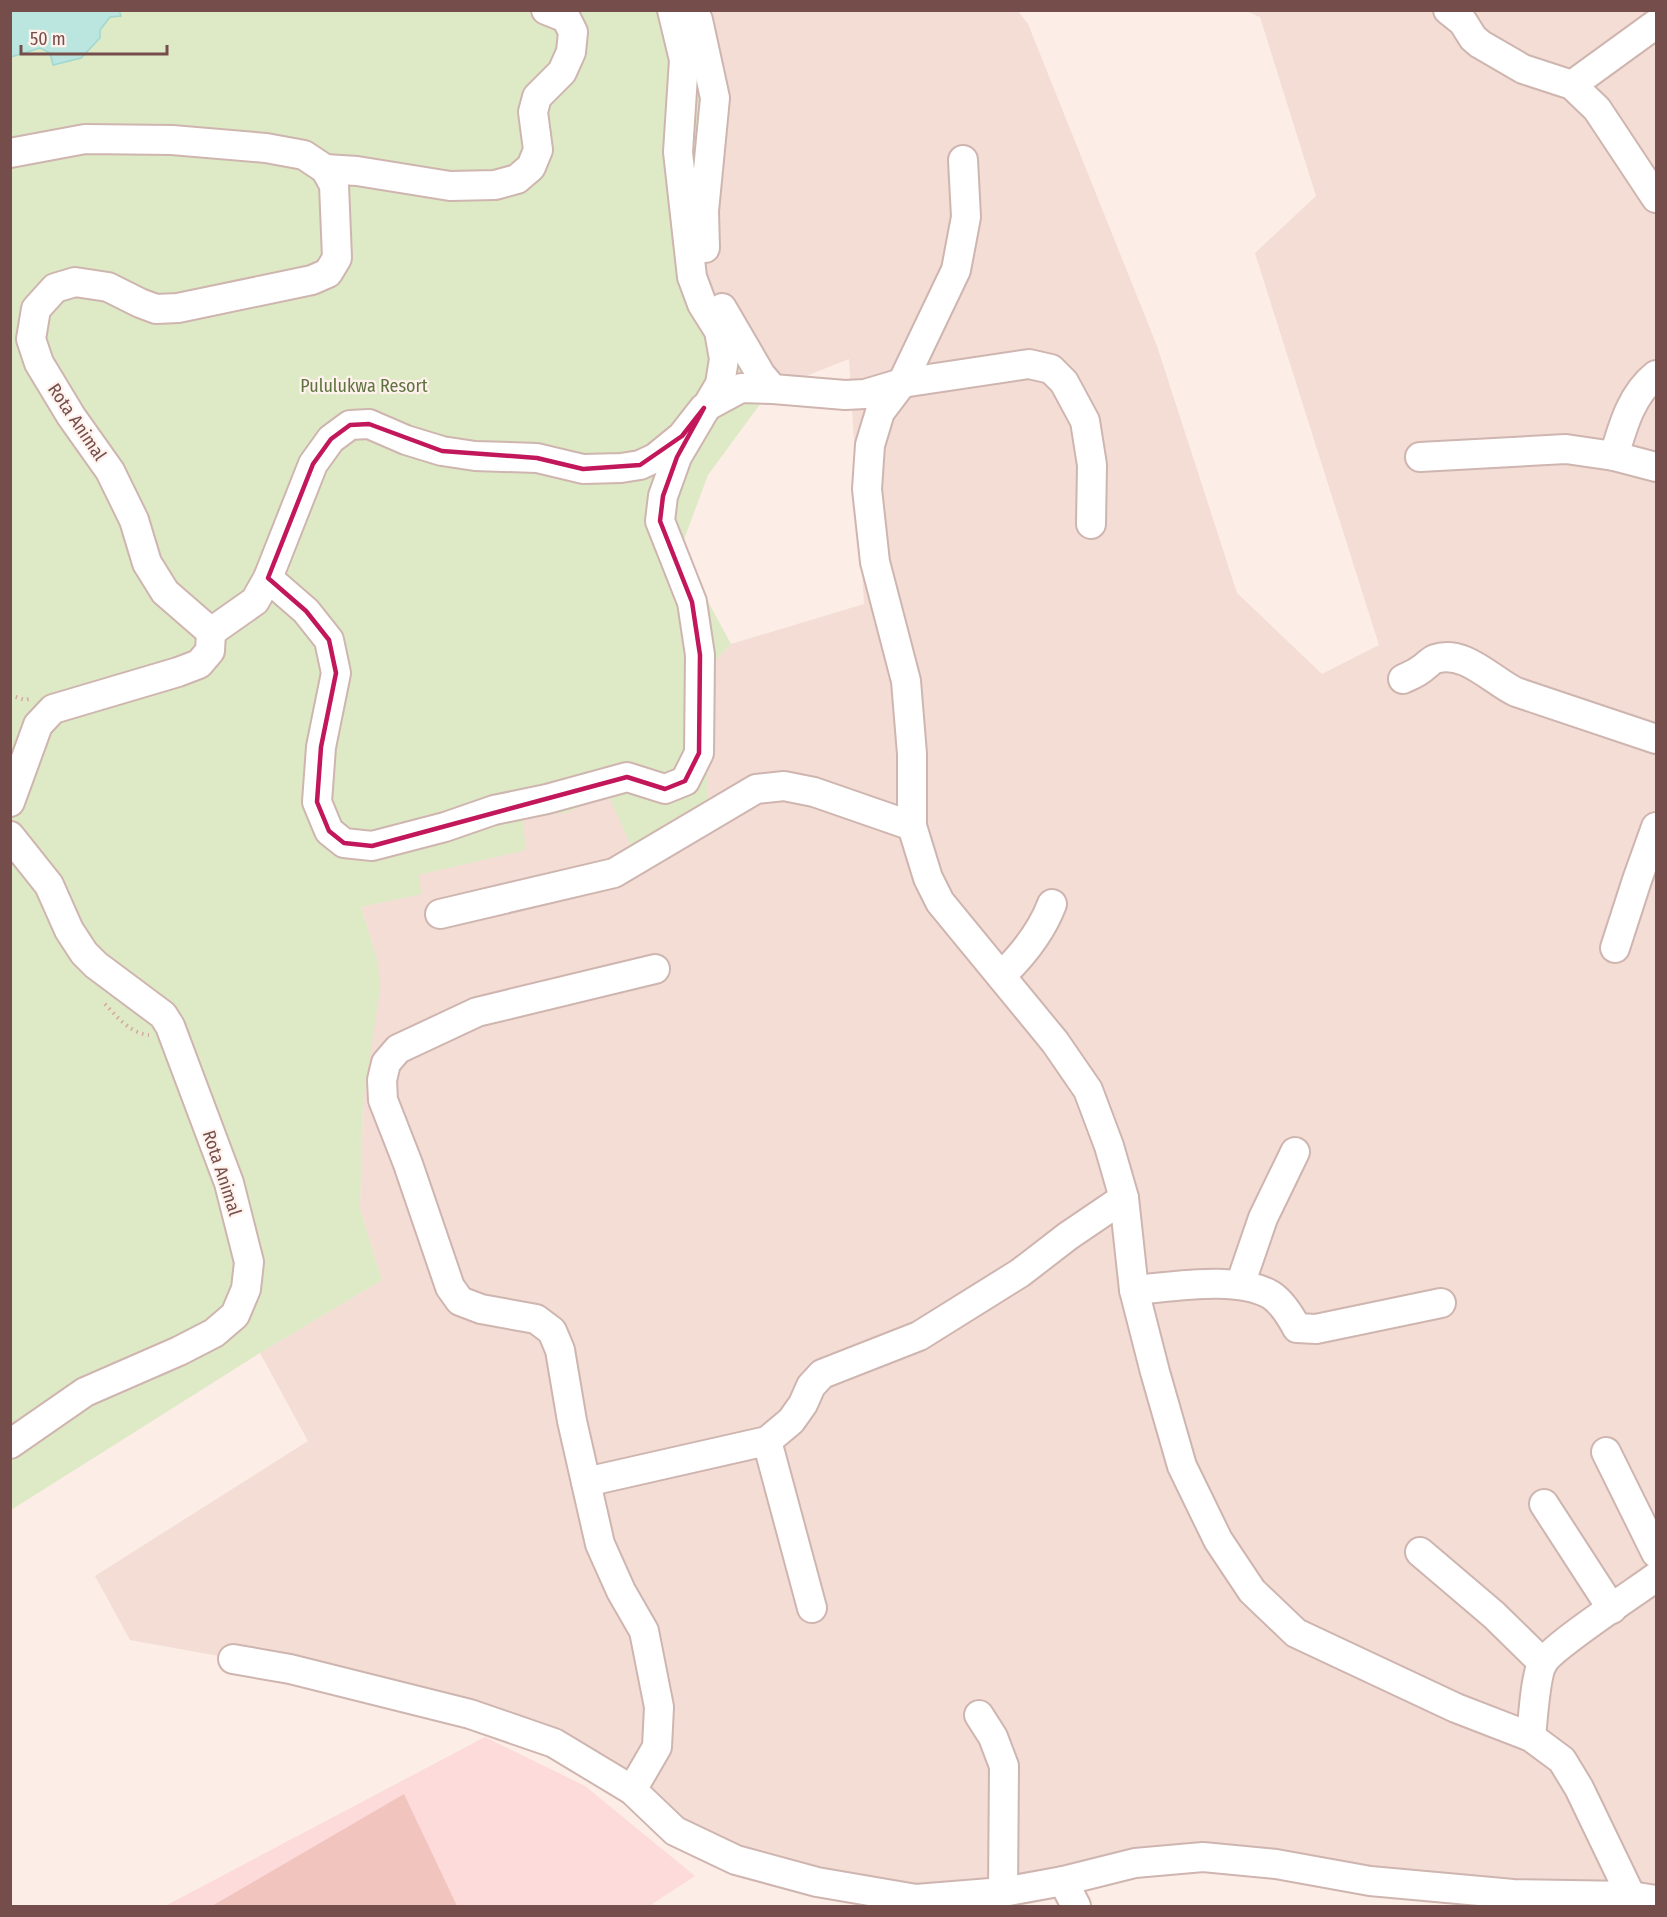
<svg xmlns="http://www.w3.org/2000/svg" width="1667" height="1917" font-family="'Fira Sans Condensed',sans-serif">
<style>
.residential{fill:#f3ddd5}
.commercial{fill:#fcdbda}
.green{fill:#dee9c5}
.water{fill:#bbe5df;stroke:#a1d7d0;stroke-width:1.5}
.building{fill:#f1c4be}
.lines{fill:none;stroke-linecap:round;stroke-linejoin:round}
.minor-casing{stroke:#cfb5af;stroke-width:32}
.path{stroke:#d6a7a1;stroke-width:4;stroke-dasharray:1.5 4.5;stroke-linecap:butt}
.minor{stroke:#fff;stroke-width:28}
.marked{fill:none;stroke:#c2185b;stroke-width:4.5;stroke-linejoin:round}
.labels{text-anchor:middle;stroke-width:4.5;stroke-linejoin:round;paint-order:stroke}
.park-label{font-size:18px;fill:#5e7441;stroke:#fff2ec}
.street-label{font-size:18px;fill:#754e4b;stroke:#fff2ec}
</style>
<rect width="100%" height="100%" fill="#fcede6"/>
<path class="residential" d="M692,11H1018L1028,24L1157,346L1237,593L1322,674L1379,645L1255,253L1316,196L1260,17L1246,11H1656V1906L1203,1857L916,1899L736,1860L554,1743L290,1669L130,1640L95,1576L308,1441L260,1353L382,1280L360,1209L363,1102L378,962L361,907L421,894L417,875L525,850L522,816L608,793L633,851L707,669L731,644L864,604L849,359L773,389L718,300L705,271L704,211Z"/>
<path class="commercial" d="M485,1737L585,1786L695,1876L652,1904L653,1906H165Z"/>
<path class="green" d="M11,11H684L705,99L698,271L766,396L708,475L680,550L731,644L707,669V803L633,851L608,794L566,813L522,816L526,850L418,875L422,894L361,907L378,962L380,989L363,1102L360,1209L382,1280L260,1353L11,1510Z"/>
<path class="water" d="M11,10H119L121,16L110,17L100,30V38L81,58L53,65L50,53L40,48L11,57Z"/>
<path class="building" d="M404,1794L457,1906H212Z"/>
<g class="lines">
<defs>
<g id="minor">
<path d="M692,10L698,20L715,98L704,211L705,248"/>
<path d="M1448,10L1463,22L1473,38L1480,44L1523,69L1572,85L1597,109L1656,198"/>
<path d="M1572,85L1656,24"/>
<path d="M10,153L85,139L172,140L266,148L304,155L325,169"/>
<path d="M963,160L966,217L956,270L902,383L880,412L870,445L867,489L875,562L906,681L912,754V826L928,878L940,902L1055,1042L1088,1090L1109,1146L1124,1198L1134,1290L1155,1372L1182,1466L1218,1540L1252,1591L1296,1633L1456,1708L1531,1737L1562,1760L1579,1788L1631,1896"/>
<path d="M722,308L761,375L773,389L845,395L865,394L902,383L1029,364L1051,369L1064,382L1085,421L1092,465L1091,524"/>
<path d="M1614,456C1623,426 1631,395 1656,375"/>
<path d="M1420,457L1566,449L1614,456L1656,467"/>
<path d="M268,578L313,464L331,439L350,425L369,424L406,440L442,451L475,456L537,458L583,469L621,468L640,465L655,458L682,436L704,408L741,388L773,389"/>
<path d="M211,632L255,601L268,578L306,611L329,640L336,673L321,747L317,802L329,831L344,843L372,846L445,827L494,810L547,799L627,777L665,789L685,781L699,753L700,655L692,602L660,521L663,496L677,457L720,384L724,359L719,331L702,304L692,277L678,152L684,60L672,10"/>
<path d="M211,632L165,592L147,563L134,520L110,471L71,416L39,363L31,339L36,309L55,288L75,282L108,287L140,303L156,309L178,308L312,280L328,273L337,258L334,185L325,169L357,171L450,186L495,185L517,179L531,167L538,150L533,112L537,97L562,72L571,52L573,32L566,18L546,10"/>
<path d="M1403,679C1409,676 1415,674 1420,670C1425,667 1430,661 1435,659C1465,649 1492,681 1516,692L1656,739"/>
<path d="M10,802L38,725L53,709L178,672L199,664L210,651L211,632"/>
<path d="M10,836L49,885L69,930L84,953L96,965L163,1015L170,1026L229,1183L249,1262L246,1289L235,1315L214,1333L179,1351L85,1392L10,1444"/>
<path d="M440,914L614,873L756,789L784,786L814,792L912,826"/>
<path d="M1615,948L1637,880L1656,827"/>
<path d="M1001,976C1023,955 1041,933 1052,904"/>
<path d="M1240,1285L1263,1218L1295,1152"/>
<path d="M1134,1290C1173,1287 1237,1275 1271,1295C1282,1302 1291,1317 1297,1328L1316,1329L1441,1303"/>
<path d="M767,1441L812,1608"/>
<path d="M1606,1452L1656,1553"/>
<path d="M586,1482L767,1441L791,1421L803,1404L811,1386L822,1374L919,1336L1020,1273L1068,1236L1124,1198"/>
<path d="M1544,1504L1612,1609"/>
<path d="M1420,1552L1494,1615L1543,1663"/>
<path d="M233,1659L290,1669L470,1714L554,1743L632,1790L675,1831L736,1860L817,1882L916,1899L1003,1892L1063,1881L1135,1863L1203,1857L1276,1864L1370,1881L1513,1894L1631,1896L1656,1900"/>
<path d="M979,1715L993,1737L1004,1766L1003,1892"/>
<path d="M1531,1737C1533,1719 1535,1679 1542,1664C1550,1648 1637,1591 1656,1577"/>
<path d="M632,1790L657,1747L659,1707L644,1631L621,1591L600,1544L572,1421L560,1350L552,1331L536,1319L481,1309L460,1301L450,1287L408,1164L383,1100L382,1080L386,1063L398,1049L477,1012L655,969"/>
<path d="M1063,1881L1076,1906"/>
</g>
</defs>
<use href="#minor" class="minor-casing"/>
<g class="path">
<path d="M10,695L25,700L29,699"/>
<path d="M105,1004C117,1017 130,1033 149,1035"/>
</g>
<use href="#minor" class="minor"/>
</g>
<path class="marked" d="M704,408L677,457L663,496L660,521L692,602L700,655L699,753L685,781L665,789L627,777L372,846L344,843L329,831L317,802L321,747L336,673L329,640L306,611L268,578L313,464L331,439L350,425L369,424L442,451L537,458L583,469L640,465L682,436Z"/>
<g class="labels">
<g class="park-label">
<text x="364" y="392">Pululukwa Resort</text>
</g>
<g class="street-label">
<text transform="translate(77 422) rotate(56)" y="6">Rota Animal</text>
<text transform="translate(222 1173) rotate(72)" y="6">Rota Animal</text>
</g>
</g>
<rect width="1667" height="1917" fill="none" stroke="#754e4b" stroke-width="24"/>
<path d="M21 45v9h146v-9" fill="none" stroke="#754e4b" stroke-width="3"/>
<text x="30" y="45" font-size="18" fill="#754e4b" stroke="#fff2ec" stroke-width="4.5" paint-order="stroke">50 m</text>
</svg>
